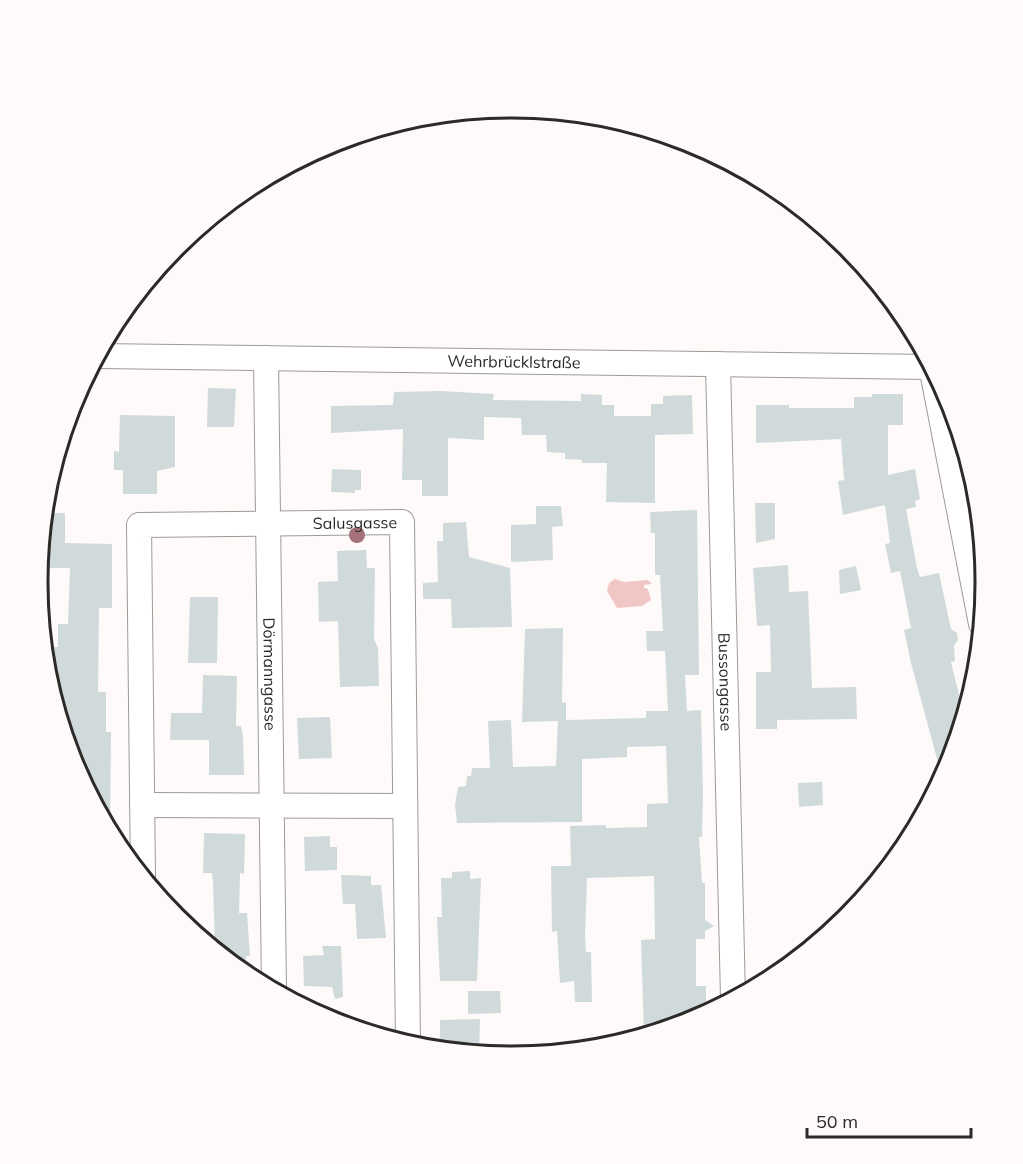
<svg xmlns="http://www.w3.org/2000/svg" width="1023" height="1164" font-family="Mulish,sans-serif">
<style>
.water{fill:#f1c7c5}
.building{fill:#d0dada}
.lines{fill:none;stroke-linecap:round;stroke-linejoin:round}
.street-casing{stroke:#a19898;stroke-width:26}
.street{stroke:#fff;stroke-width:24}
.tree{fill:#a4707a}
.labels{text-anchor:middle;stroke-width:6;stroke-linejoin:round;paint-order:stroke}
.street-label{font-size:16px;fill:#2c2929;stroke:#fefafa}
.rim{fill:none;stroke:#2c2929;stroke-width:3}
</style>
<rect width="100%" height="100%" fill="#fefafa"/>
<path class="water" d="M615,579L624,582L648,580L652,584L644,585V588L648,589L651,600L642,606L617,608L607,591L609,583Z"/>
<g class="building">
<path d="M208,388L236,389L234,427H207Z"/>
<path d="M441,391L494,394L493,400L581,401V394L602,395V405H614V416H651V404H663V396L692,395L693,434L655,435V503L606,502L607,463H582V460L565,459V453L547,452L546,435H522L521,418L484,417V440L448,438V496H422V480H402L403,429L331,433V406L393,405L394,392Z"/>
<path d="M872,394H903V425H888V475L915,469L920,499L915,501L916,507L906,509L917,568L920,577L939,573L951,629L957,633L958,640L954,646L955,661L951,662L964,715L949,764L942,777L911,663L904,630L911,628L900,571L891,573L885,544L890,543L885,505L843,515L838,481L844,480L841,439L756,443V405H789V408H854V397H872Z"/>
<path d="M120,415L175,416V467L157,471V494H123V470H114V451L119,452Z"/>
<path d="M332,469L361,470V490H355V493L331,492Z"/>
<path d="M755,503H775V539L756,543Z"/>
<path d="M536,506H561L563,526L552,527L553,560L511,562V525L536,524Z"/>
<path d="M697,510L699,675H685L687,711L701,710L703,794L702,837H699L702,883H705V920L714,926L705,931V939H696V986H706V1013L693,1020H659L658,1030L644,1035L641,940L655,939L654,876L587,878L585,936L586,952H591L592,1002H575L574,981L560,983L557,931L552,932L551,866H571L570,826L606,825V828L647,827V804L668,803L666,746L627,747V757L582,759V822L457,823L455,805L458,787L466,786L467,776H471L472,768H490L488,721L511,720L513,767L556,766L558,721L522,722L525,629L563,628L562,703L566,702V720L646,718V711H668L665,651H647L646,631H663L660,575H655V533H651L650,512Z"/>
<path d="M44,513H65V543L112,544V608H99L98,692H106V732H111L110,832L73,763L47,674L44,647H58V624H68L70,568H39Z"/>
<path d="M466,522L469,557L510,568L512,627L452,628L451,599H423V583L438,582L437,541H443V523Z"/>
<path d="M366,550L367,568H375L374,639L378,648L379,686L340,687L338,621L319,622L318,582L338,581L337,551Z"/>
<path d="M788,565L789,592L808,591L812,688L856,687L857,719L777,720V729H756V672H771L770,625L757,626L753,568Z"/>
<path d="M856,566L861,590L840,594L839,570Z"/>
<path d="M190,597H218L217,663H188Z"/>
<path d="M203,675L237,676L236,726H241L243,736L244,775H209V740H170L171,713H202Z"/>
<path d="M330,717L332,758L299,759L297,718Z"/>
<path d="M822,782L823,805L799,807L798,783Z"/>
<path d="M204,833L245,834L244,874L240,873L239,913H247L250,956H246V975L215,949L213,883L212,873H203Z"/>
<path d="M330,836V847H337V870L305,871L304,837Z"/>
<path d="M470,871V879L481,878L477,981H440L437,917H442L441,878H452V872Z"/>
<path d="M341,875L371,876V885H381L386,938L357,939L355,904H343Z"/>
<path d="M322,946H341L343,997L335,999L332,987L304,986L303,956L324,955Z"/>
<path d="M468,991H500L501,1013L468,1014Z"/>
<path d="M480,1019L479,1053L440,1049V1020Z"/>
</g>
<g class="lines">
<defs>
<g id="street">
<path id="s1" d="M97,356L931,367"/>
<path id="s2" d="M266,358L274,990"/>
<path id="s3" d="M718,364L733,998"/>
<path d="M931,366L981,624"/>
<path d="M142,805L405,806"/>
<path id="s4" d="M143,877L139,525L402,522L408,1044"/>
</g>
</defs>
<use href="#street" class="street-casing"/>
<use href="#street" class="street"/>
</g>
<circle class="tree" cx="357" cy="535" r="8"/>
<g class="labels">
<g class="street-label">
<text dy="6" stroke="none"><textPath href="#s1" startOffset="417">Wehrbrücklstraße</textPath></text>
<text dy="6" stroke="none"><textPath href="#s4" startOffset="568">Salusgasse</textPath></text>
<text dy="6" stroke="none"><textPath href="#s2" startOffset="316">Dörmanngasse</textPath></text>
<text dy="6" stroke="none"><textPath href="#s3" startOffset="318">Bussongasse</textPath></text>
</g>
</g>
<path d="M0 0H1023V1164H0ZM511 118H512A463 463 0 0 1 975 581V583A463 463 0 0 1 512 1046H511A463 463 0 0 1 48 583V581A463 463 0 0 1 511 118Z" fill="#fefafa" fill-rule="evenodd"/>
<path class="rim" d="M511 118H512A463 463 0 0 1 975 581V583A463 463 0 0 1 512 1046H511A463 463 0 0 1 48 583V581A463 463 0 0 1 511 118Z"/>
<path d="M807 1128v9h164v-9" fill="none" stroke="#2c2929" stroke-width="3"/>
<text x="816" y="1128" font-size="18" fill="#2c2929" stroke="#fefafa" stroke-width="4.5" paint-order="stroke">50 m</text>
</svg>
